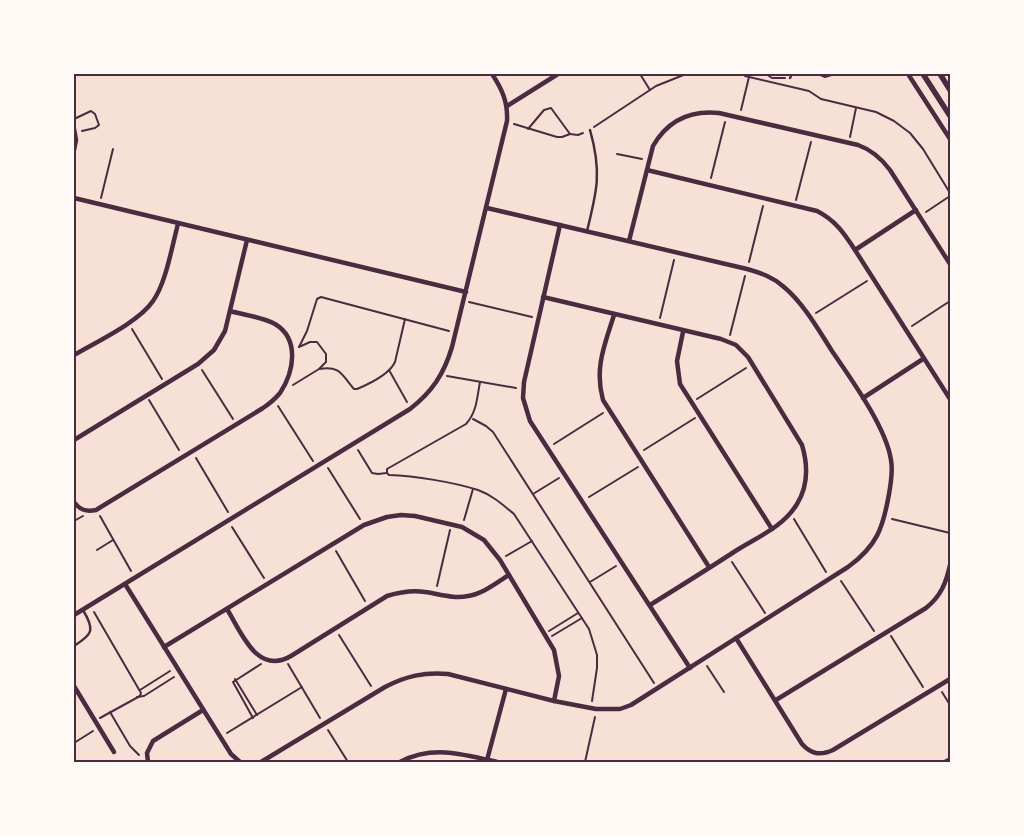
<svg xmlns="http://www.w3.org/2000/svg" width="1024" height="836" font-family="'Nunito Sans',sans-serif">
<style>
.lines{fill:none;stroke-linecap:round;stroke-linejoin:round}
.path{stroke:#4a2c40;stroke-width:2}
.service{stroke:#4a2c40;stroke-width:2.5}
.minor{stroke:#4a2c40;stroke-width:4.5}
.tertiary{stroke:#4a2c40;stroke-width:5.5}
.neatline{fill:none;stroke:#4a2c40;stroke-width:2}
</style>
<rect width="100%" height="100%" fill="#f7e1d7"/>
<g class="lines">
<g class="path">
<path d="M640,74L650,90"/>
<path d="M766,74L772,78H785"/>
<path d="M818,74L825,77L835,74"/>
<path d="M745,76L809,91L821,99L876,112L894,121L910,133L923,149L950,193"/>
<path d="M741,110L749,77"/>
<path d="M74,119L91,111L95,114L99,125L95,128L82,131"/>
<path d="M514,124L557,137H562L570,134"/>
<path d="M594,127L656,86L686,74"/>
<path d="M528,129L544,110L551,108L570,134L578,135L583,133"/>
<path d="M850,137L856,108"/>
<path d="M617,154L642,159"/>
<path d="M711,178L725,122"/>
<path d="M101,198L113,149"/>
<path d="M796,200L811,142"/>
<path d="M926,212L950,196"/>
<path d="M749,262L763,206"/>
<path d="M469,302L532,317"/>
<path d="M816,313L867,281"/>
<path d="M660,318L674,260"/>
<path d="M912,326L950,301"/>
<path d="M132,329L162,379"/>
<path d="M730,335L745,276"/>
<path d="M299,347L307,331L317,299L321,297L449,331"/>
<path d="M319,369C340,365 342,375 354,389H357C369,384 389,375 395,362L405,319"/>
<path d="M202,370L233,419"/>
<path d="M389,370L407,402"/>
<path d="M447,376L516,388"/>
<path d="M480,382C477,397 477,412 466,424L394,465L387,469V473L389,475C415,476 453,482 478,490C492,495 503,505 514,514L589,629L597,655V668L592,701"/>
<path d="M293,385L319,369L326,362V354L317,342H310L299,347"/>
<path d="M697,399L746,368"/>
<path d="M149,400L179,450"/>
<path d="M278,406L313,461"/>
<path d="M473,419L486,426L493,432L654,683"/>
<path d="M554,444L603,413"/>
<path d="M358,450L372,473L378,474L387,473"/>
<path d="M644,450L695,418"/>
<path d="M196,458L228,512"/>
<path d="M328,468L360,519"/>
<path d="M533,494L559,478"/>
<path d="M589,497L638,467"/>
<path d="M100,516L131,571"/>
<path d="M794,519L826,572"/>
<path d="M892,519L950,533"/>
<path d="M464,520L473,489"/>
<path d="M74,521L83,516"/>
<path d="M232,527L264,578"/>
<path d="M97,550L113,540"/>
<path d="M336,551L365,601"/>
<path d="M506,556L532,541"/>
<path d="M732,562L765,613"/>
<path d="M841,581L874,631"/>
<path d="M590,582L616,566"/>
<path d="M437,586L450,530"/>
<path d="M94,612L141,693L140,696L100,718"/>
<path d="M549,631L578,613"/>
<path d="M339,635L371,686"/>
<path d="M552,636L582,618"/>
<path d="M891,636L923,687"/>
<path d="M288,664L320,718"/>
<path d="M707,666L724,692"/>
<path d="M235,679L257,715"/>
<path d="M140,690L170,671"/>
<path d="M942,692L950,705"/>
<path d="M137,697L144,696L174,677"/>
<path d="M110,712L130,746L139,755"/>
<path d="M253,718L233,682L261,664"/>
<path d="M328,730L348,762"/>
<path d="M227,733L302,687"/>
<path d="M74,743L93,731"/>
<path d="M585,762L595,717"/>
</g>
<g class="service">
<path d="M790,78L792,74"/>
<path d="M587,231C597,191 602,172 590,130"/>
<path d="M74,646C93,634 95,630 83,610"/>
</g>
<g class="minor">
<path d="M908,74L950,139"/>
<path d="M507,106L558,74"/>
<path d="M74,129L76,140L74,150"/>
<path d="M647,170L817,211C835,220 844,233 855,250L950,399"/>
<path d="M74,198L466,292"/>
<path d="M560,225L524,382L523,398L530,421L690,668"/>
<path d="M629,241L653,146C668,120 690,110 719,113L858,145C872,150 881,158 890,170L950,264"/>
<path d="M855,250L916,210"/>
<path d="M543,297L721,339L736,345L748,357L802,445C808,465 808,486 797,504C784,526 758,537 737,550C708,569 679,587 650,605"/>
<path d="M614,315C605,344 594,368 603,400L709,567"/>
<path d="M683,332L677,361L680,384L772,529"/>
<path d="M74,355C96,342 139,322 153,301C166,283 172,246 178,224"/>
<path d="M863,398L923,359"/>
<path d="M74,440L198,364L214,350L225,331L247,240"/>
<path d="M74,502C80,510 86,512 96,510L263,408C269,404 275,399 280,393C294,372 300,339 275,324C262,317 245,315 230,311"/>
<path d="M125,584L231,754L240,762"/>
<path d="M227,609C241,632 257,676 291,656L387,596C400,592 412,590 425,592C440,594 453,599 468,596C483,594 496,583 509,575"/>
<path d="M74,615L410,409C432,392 444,374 452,347L507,121C508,102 502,89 492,74"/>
<path d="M736,638L802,744C811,754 820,756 833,750L950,679"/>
<path d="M164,647L364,525L387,517L401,515L415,516L462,527L484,540L500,560L554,650L559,676L554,701"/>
<path d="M74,686L114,752"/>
<path d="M776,700L926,608C941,596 946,583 950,565"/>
<path d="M487,760L506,689"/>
<path d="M148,762L147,753L153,741L203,710"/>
<path d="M261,762L385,687C406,676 424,672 448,674L554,701L596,709H620L631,705L848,567C877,546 883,528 889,494C891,483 893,471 891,460C886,427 851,379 832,351C818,329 804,304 784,287C773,277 761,273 747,269L487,208"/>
<path d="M400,762C432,745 463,754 497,762"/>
</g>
<g class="tertiary">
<path d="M923,74L950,116"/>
<path d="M940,74L950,90"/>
<path d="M946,762L950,760"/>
</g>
</g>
<rect width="1024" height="836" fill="none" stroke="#fffaf5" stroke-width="150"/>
<rect x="75" y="75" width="874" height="686" class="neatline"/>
</svg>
